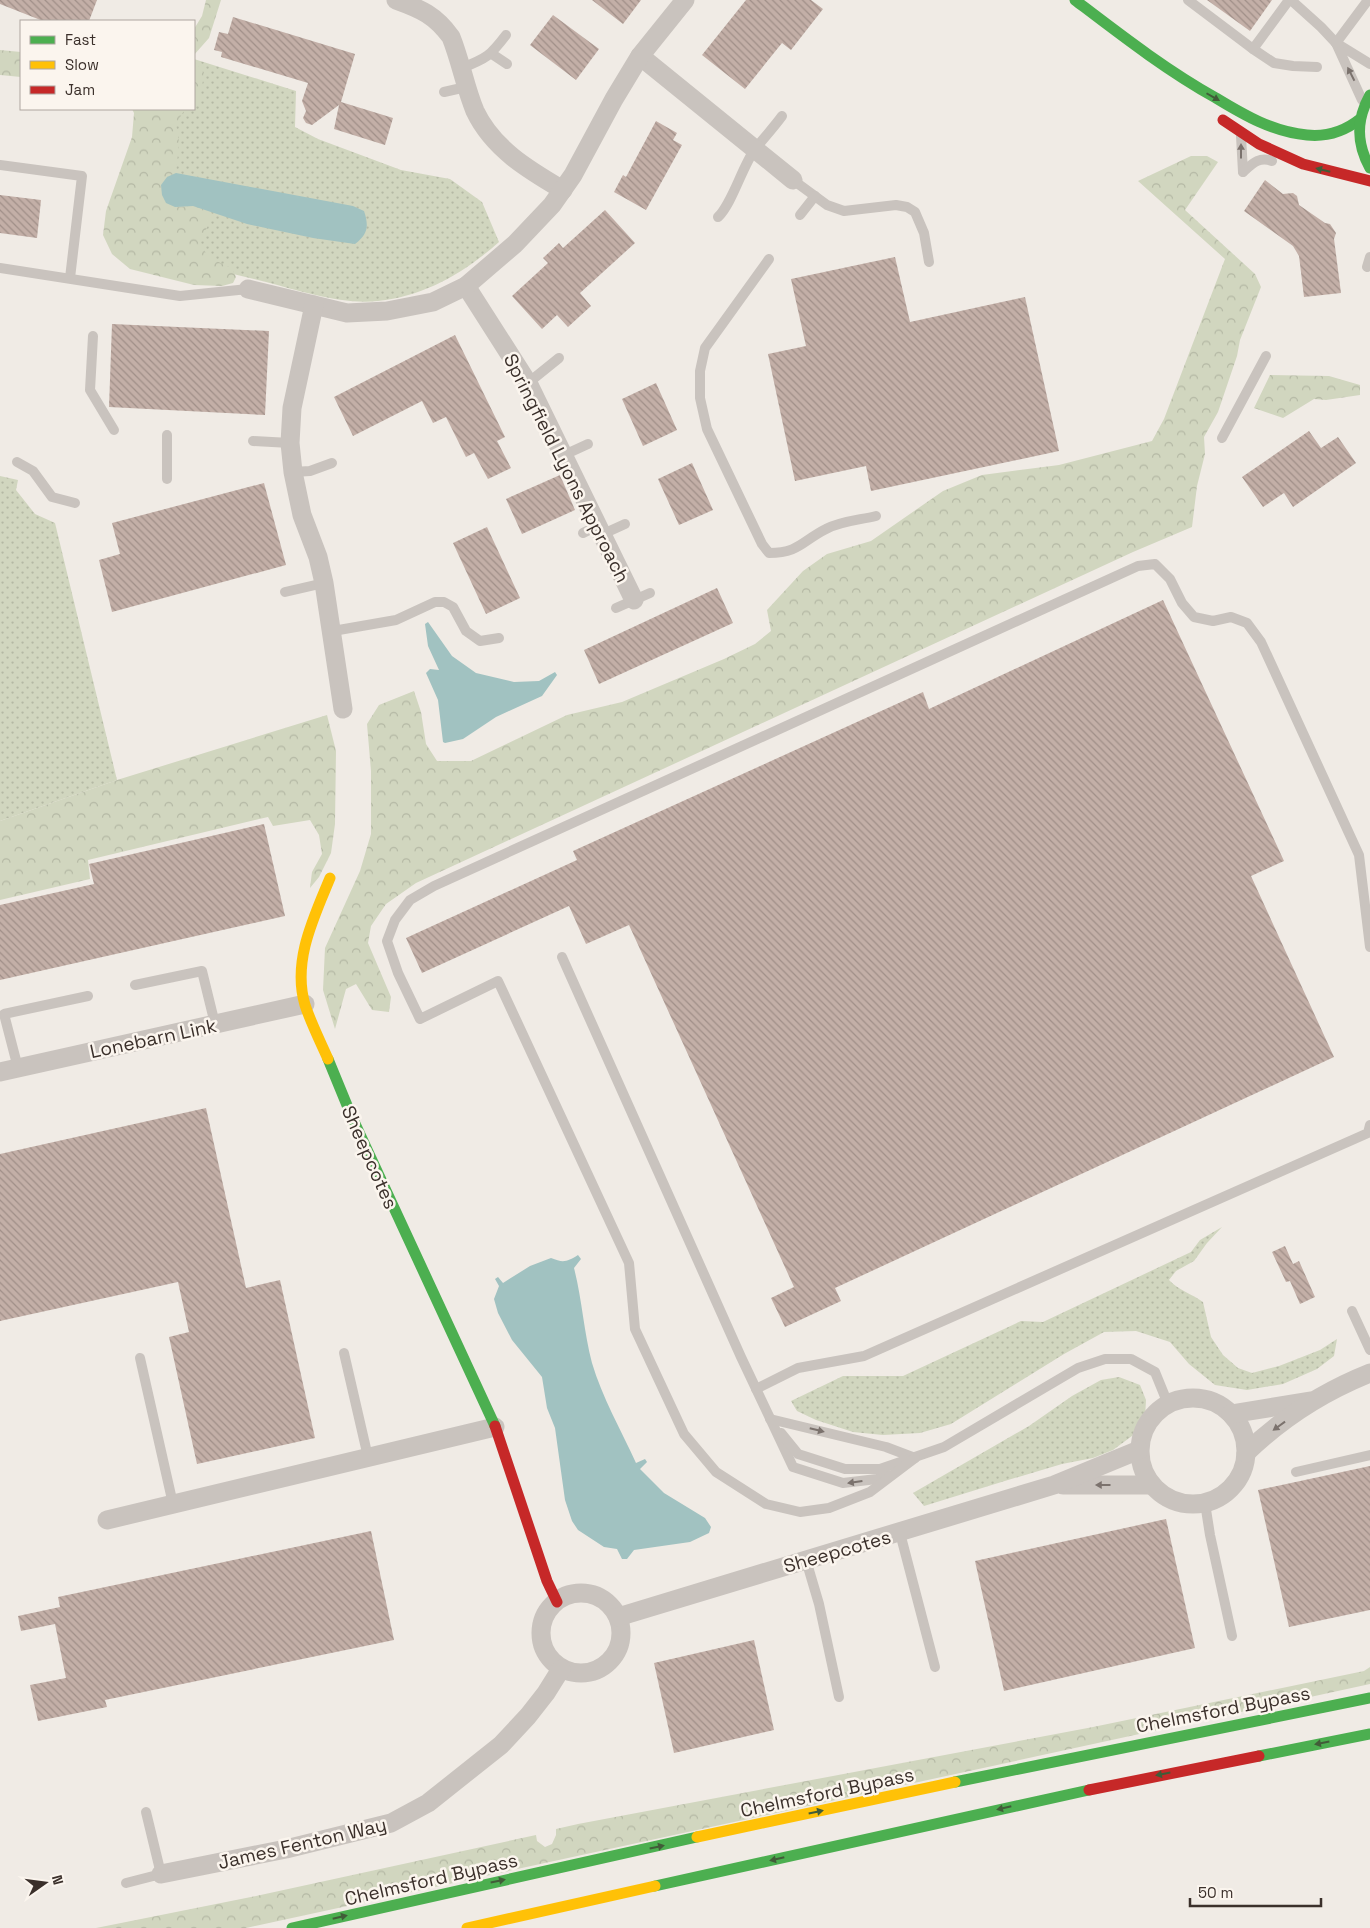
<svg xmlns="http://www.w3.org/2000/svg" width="1370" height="1928" font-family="'Space Grotesk',sans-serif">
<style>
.grass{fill:url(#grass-dots)}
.forest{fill:url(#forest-crowns)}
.water{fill:#a1c2c1}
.building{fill:url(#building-back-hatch)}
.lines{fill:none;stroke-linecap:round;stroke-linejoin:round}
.lane{stroke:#c9c3be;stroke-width:10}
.street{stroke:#c9c3be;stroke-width:19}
.fast{stroke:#4caf50;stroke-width:11}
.slow{stroke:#ffc107;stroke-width:11}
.jam{stroke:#c62828;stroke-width:11}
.oneway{fill:#7b726d}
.oneway2{fill:#415c38}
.labels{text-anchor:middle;stroke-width:5;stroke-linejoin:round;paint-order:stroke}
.street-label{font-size:19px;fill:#3b302b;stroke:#fbf5ee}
</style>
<defs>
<pattern id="grass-dots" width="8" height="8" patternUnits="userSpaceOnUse" patternTransform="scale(1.25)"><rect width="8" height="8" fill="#d1d6bf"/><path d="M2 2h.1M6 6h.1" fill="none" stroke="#b4b8a4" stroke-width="1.8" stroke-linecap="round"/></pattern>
<pattern id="forest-crowns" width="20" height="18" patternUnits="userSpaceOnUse" patternTransform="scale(1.25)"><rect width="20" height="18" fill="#d1d6bf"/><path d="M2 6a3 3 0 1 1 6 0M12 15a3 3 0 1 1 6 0" fill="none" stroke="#b4b8a4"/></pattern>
<pattern id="building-back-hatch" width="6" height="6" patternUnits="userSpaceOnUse" patternTransform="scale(1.25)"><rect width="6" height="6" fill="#c3afa7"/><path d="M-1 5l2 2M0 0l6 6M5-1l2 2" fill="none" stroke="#a08f88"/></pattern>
</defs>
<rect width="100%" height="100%" fill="#f0ebe5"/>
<g class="grass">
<path d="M194,59L296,91L295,127L318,139L401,170L450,179L482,202L499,242C464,273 425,296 378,301C343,305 300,291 266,282C218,270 170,259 122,248L145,109H194Z"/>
<path d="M0,476L18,480L16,490L35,514L55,523L117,780L0,821Z"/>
<path d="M1222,1227L1207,1243L1194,1261L1176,1271L1169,1280C1178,1290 1192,1294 1203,1302L1211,1337L1223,1355L1238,1368L1252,1373L1279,1366L1320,1350L1337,1339L1334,1356L1317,1369L1283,1384L1247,1390L1215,1385L1189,1364L1170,1342L1136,1331L1104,1332L1064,1354L951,1424L920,1433L883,1435L853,1432L816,1420L797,1411L791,1401L843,1376H903L1021,1321L1043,1322L1191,1252L1200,1240Z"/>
<path d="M1119,1377L1140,1385L1146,1400L1145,1418L1136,1433L1113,1450L1093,1458L1062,1464L1008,1480L924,1506L913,1493L1029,1426L1072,1396L1101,1380Z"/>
</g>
<g class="forest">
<path d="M206,0H221L209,38L194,55V29L202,16Z"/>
<path d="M0,50L21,52V77L0,75Z"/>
<path d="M194,61L204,73L200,100L194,104Z"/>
<path d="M132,109H185L176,124L179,142L176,173L167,177L175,207L193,206L209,211V223L200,243C203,248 205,253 210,257C219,265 232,263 236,277L233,283L222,286L194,285L130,269L112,254L103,235L106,211L132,137L134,113Z"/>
<path d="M1191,156H1207L1218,162L1185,210L1255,274L1261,287L1240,340L1237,356L1218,412L1204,437L1205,454L1197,486L1192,527L1133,552L416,883L386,904L371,926L368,943L391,997L389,1012L372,1010L356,984L346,989L335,1029L323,990L325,948L360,871L371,834V771L367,724L379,705L414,691L421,712L426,744L437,761H471L567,715L622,702L724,659L755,644L771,631L767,610L803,571L827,554L871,541L943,491L982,475L1059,465L1152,441L1164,419L1225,259L1138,181Z"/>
<path d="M1270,375L1329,376L1360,385V395L1326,400L1314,399L1283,418L1254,408Z"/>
<path d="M327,715L336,751L335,824L331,853L319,877L310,888L312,872L322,854L319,835L310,820L273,826L268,817L88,860L90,879L0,900V821L117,780Z"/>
<path d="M1370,1667V1684L246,1928H96L256,1896L536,1835L537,1841L545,1847L552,1844L556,1835V1829L578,1824L1093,1727L1364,1671Z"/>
</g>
<g class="water">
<path d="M176,173L353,206L364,211C369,226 368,234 355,244L313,238L247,224L193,206L175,207L166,203L162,195L161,185L167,177Z"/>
<path d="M428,622L452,656L476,673L514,682L539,681L555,672L557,675L542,696L496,717L463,739L445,743L443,742L438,700L426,673L430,669L439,670L428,646L425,624Z"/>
<path d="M578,1255L581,1259L574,1268C582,1299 584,1333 592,1363C602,1397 621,1430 636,1463L645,1459L647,1462L640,1469L664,1493L705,1518L711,1527L709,1533L690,1542L634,1550L627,1559H622L617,1549L604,1547L578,1530L572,1521L565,1500L555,1428L547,1408L542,1377L512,1340L498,1313L494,1299L499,1286L495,1279L498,1277L503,1283L530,1266L551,1258C563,1263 567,1262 578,1255Z"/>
</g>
<g class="building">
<path d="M0,0H97L89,21H43L0,4Z"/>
<path d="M592,0H641L623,24Z"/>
<path d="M746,0H811L823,9L791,50L782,43L745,89L702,55Z"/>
<path d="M1207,0H1272L1250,31Z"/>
<path d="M553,15L599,49L576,80L530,45Z"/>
<path d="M233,17L355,54L341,102L393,118L385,145L334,129L339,105L312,125L306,123L303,118L306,111L302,101L308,83L221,57L222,52L214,50L219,32L228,34Z"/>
<path d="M656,121L677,133L673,140L682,145L646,210L614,192L623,175L626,177Z"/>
<path d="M1265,180L1283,194L1293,193L1297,196L1299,205L1325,223L1330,224L1336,233L1334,239L1341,293L1304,297L1299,256L1293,246L1244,211Z"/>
<path d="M0,195L41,200L37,238L0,233Z"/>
<path d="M605,210L635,243L580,293L591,306L568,327L557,315L542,329L512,296L548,263L543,258L559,243L563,248Z"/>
<path d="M895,257L910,322L1025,297L1059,451L871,491L866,466L795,481L768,354L806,346L791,279Z"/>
<path d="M112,324L269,331L265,415L109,407Z"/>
<path d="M455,335L505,437L497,441L511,468L488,479L474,453L466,457L446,417L433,423L422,401L353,436L334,397Z"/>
<path d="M656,383L677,430L643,446L622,399Z"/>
<path d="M1309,431L1321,448L1338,437L1356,463L1293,507L1284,493L1263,507L1242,477Z"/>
<path d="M692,463L713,510L679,525L658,479Z"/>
<path d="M560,475L575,510L522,534L506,499Z"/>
<path d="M264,483L286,565L112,612L99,560L120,554L112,523Z"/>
<path d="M487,527L520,598L486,614L453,543Z"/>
<path d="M717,588L733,623L599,684L584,650Z"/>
<path d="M1163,600L1284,861L1251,876L1334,1057L835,1288L841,1301L785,1327L771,1298L794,1287L629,925L586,944L569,906L422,973L406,938L577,860L573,851L923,692L929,709Z"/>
<path d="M264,824L285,916L0,980V905L94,884L89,864Z"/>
<path d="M206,1108L246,1288L280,1280L315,1438L197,1464L169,1337L189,1332L178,1282L0,1321V1154Z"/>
<path d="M1285,1246L1293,1264L1299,1261L1315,1297L1300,1304L1290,1281L1286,1282L1272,1252Z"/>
<path d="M1370,1466V1610L1289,1627L1258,1490Z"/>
<path d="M1166,1519L1195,1648L1004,1691L975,1561Z"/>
<path d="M371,1531L394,1640L105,1700L107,1707L38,1721L30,1685L66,1678L55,1624L21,1631L18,1616L60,1607L58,1597Z"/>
<path d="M754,1640L774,1730L674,1753L654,1663Z"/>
</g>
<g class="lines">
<g class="lane">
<path d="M1188,0L1253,49"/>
<path d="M1289,0L1253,49L1274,63L1293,66L1317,67"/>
<path d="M1291,0L1321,27L1336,43L1370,64"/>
<path d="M1336,43L1362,100"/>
<path d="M1336,43L1368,0"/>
<path d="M492,54L507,64"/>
<path d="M462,68C487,58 490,56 506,35"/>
<path d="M444,92L466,87"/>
<path d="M1241,136L1243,172"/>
<path d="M0,165L82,176L70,278"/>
<path d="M1243,172C1252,164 1259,156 1272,161"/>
<path d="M793,180L827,205L844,211L896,205L907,207L915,212L924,233L929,262"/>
<path d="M800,215L815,196"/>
<path d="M718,217C732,204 742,167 755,149C764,138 774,127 782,116"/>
<path d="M769,259L705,348L700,371V398L707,429L762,544L769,553C799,553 802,541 826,529C841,521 860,520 876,516"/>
<path d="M1367,267L1370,257"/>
<path d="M0,268L180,296L248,289"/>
<path d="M93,336L90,390L114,430"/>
<path d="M528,383L559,358"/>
<path d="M167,435V479"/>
<path d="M1222,438L1266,356"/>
<path d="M253,441L290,443"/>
<path d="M564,455L588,444"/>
<path d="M17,462L33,471L52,497L75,503"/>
<path d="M293,472L310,471L332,463"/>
<path d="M583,533L599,525"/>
<path d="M603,534L625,524"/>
<path d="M285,592L324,583"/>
<path d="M616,608L650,593"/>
<path d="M333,631L396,620L435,602H444L453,607L466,631L480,641L499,638"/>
<path d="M562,957L741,1357L793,1467L843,1483L877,1479L886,1474"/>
<path d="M135,985L202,971L215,1024"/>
<path d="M18,1068L4,1014L88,996"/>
<path d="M1352,1311L1370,1350"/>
<path d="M344,1353L368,1457"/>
<path d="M140,1358L173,1504"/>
<path d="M756,1389L798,1368L864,1356L1368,1133L1370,1125"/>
<path d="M770,1419L886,1447L915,1458"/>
<path d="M781,1433L798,1454L845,1469H880L944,1447L1078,1368L1105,1359H1131L1155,1372L1168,1404"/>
<path d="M915,1458L870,1492L829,1508L800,1512L766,1504L716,1472L684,1434L635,1329L629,1263L498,981L420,1019L398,973L387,941L395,920L410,900L434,886L1138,566L1155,564L1170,579L1182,603L1194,617L1213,621L1231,617L1247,623L1261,642L1359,855L1370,947"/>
<path d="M1296,1472L1370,1455"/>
<path d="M1205,1503L1210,1535L1232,1636"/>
<path d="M900,1533L935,1667"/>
<path d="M806,1560L819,1604L839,1697"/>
<path d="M126,1883L161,1874L146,1812"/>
</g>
<g class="street">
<path d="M396,0C421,9 435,15 451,37C461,62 465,87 475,111C493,149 529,170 563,190"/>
<path d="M640,56L793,180"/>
<path d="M466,286L528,383L634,600"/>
<path d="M248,289L347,313L387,311L433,302L466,286L515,244L552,205L573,175L614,99L640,56L685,0"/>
<path d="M314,305L292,408L290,443L293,472L302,515L318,557L324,583L343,709"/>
<path d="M0,1072L305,1004"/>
<circle cx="1193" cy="1451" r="53"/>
<path d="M1231,1414L1310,1401"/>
<path d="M1246,1453C1281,1419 1325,1391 1370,1373"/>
<path d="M1063,1485H1151"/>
<path d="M107,1520L495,1427"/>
<circle cx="581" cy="1633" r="40"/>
<path d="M618,1617L1054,1485L1139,1450"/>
<path d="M161,1874L286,1849L391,1823L428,1803L501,1745L528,1716L546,1693L561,1669"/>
</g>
<g class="fast">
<path d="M1075,0C1121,35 1166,70 1216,98C1244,115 1273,132 1307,135C1327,137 1345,131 1360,119"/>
<path d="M1370,95C1356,120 1356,143 1370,168"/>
<path d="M328,1059L351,1115L495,1426"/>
<path d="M1259,1756L1370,1734"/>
<path d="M955,1782L1370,1698"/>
<path d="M655,1886L1089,1790"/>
<path d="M292,1928L697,1837"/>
</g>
<g class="slow">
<path d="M328,1059C320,1041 311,1023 305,1005C292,961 314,917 330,878"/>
<path d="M697,1837L955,1782"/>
<path d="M467,1928L655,1886"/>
</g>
<g class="jam">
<path d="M1223,120L1259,144L1303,164L1370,181"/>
<path d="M495,1426L547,1581L557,1602"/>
<path d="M1089,1790L1259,1756"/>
</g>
</g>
<defs><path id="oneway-solid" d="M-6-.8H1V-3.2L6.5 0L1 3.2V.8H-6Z" transform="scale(1.25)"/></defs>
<g class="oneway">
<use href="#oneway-solid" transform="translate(1351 74) rotate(-117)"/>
<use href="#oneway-solid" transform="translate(1241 151) rotate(-90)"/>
<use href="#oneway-solid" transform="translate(1279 1426) rotate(144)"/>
<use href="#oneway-solid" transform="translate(817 1430) rotate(14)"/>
<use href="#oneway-solid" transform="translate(855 1482) rotate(172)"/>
<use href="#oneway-solid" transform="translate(1103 1485) rotate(180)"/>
</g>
<g class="oneway2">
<use href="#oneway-solid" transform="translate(1213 97) rotate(30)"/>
<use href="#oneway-solid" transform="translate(1323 170) rotate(-166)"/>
<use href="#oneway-solid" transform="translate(1322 1743) rotate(169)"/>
<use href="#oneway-solid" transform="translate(1163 1774) rotate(169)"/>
<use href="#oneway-solid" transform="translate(1004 1808) rotate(167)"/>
<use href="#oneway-solid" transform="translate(816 1812) rotate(-12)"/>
<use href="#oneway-solid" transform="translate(657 1847) rotate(-12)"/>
<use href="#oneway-solid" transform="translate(777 1859) rotate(167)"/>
<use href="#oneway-solid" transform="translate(498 1881) rotate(-12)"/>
<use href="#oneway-solid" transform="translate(340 1917) rotate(-13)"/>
</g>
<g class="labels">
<g class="street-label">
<text transform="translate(567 468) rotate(63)" y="7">Springfield Lyons Approach</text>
<text transform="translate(153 1038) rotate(-12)" y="7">Lonebarn Link</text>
<text transform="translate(370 1157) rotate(66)" y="7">Sheepcotes</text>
<text transform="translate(837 1551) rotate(-16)" y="7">Sheepcotes</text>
<text transform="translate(1223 1709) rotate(-11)" y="7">Chelmsford Bypass</text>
<text transform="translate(827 1792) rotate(-12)" y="7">Chelmsford Bypass</text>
<text transform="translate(302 1843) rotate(-13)" y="7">James Fenton Way</text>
<text transform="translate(431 1879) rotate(-13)" y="7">Chelmsford Bypass</text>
</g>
</g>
<rect x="20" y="20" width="175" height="90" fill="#fbf5ee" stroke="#aea6a0"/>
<rect x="30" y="36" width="25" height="8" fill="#4caf50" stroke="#aea6a0"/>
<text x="65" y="45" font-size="15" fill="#3b302b">Fast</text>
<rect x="30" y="61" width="25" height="8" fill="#ffc107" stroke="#aea6a0"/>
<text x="65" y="70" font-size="15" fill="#3b302b">Slow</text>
<rect x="30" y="86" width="25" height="8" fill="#c62828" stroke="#aea6a0"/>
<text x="65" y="95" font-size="15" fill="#3b302b">Jam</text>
<g transform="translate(45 1883) rotate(76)" stroke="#fbf5ee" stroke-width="4" paint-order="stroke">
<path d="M0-4L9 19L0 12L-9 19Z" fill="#3b302b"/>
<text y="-8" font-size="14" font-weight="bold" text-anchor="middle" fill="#3b302b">N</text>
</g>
<path d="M1190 1898v8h131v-8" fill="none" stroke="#3b302b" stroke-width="2.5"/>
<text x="1198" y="1898" font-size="15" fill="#3b302b" stroke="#fbf5ee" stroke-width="4" paint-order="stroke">50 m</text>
</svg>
